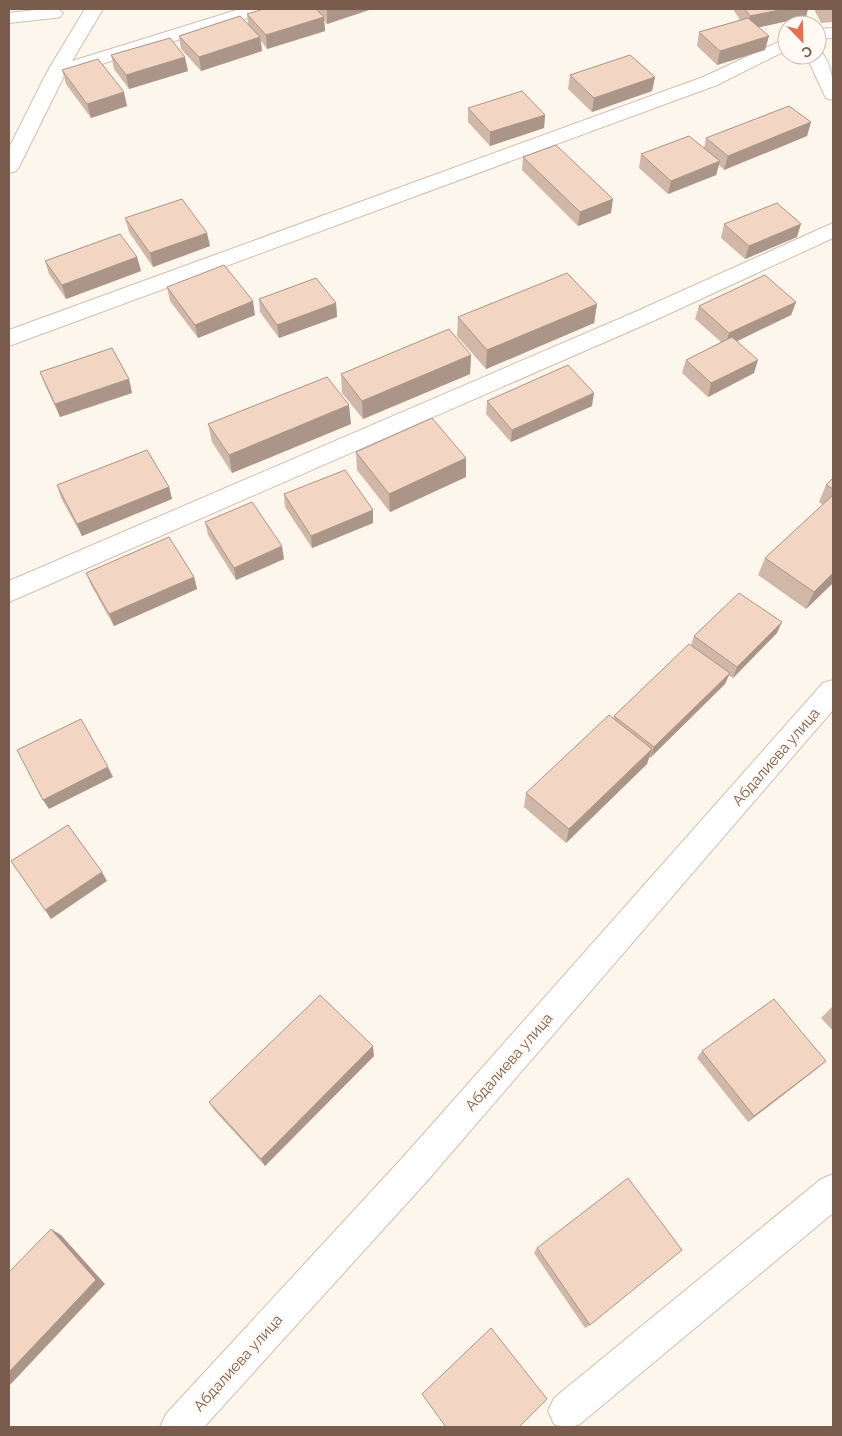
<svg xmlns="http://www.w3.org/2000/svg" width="842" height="1436" font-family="Raleway,sans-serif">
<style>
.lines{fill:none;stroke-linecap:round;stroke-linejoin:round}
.street-casing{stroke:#d1beb0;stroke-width:2}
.street{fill:#fff;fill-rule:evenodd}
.wall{fill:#d1b7a8}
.shaded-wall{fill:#aa9588}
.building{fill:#f3d5c3;stroke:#aa9588}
.labels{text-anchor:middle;stroke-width:5;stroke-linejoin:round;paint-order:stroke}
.street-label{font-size:15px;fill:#7a5c4d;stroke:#fffaf3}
</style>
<rect width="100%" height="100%" fill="#fdf6ec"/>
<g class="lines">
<defs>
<g id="street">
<path d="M44,9H58L63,13L60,17L54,18L9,23V13Z"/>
<path d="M85,9H103L72,61L240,9H266L263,13L64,76L19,167L16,171L9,173V148L47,72Z"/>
<path d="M833,28V38L817,39V29Z"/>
<path d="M787,38V50L717,85L9,346V330L703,77Z"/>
<path d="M817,50L821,51C833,68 833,80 833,100L826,98L824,94L806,55H817Z"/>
<path d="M833,223V238L651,322L9,602V581L635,312Z"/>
<path d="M833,680V710L428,1180L204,1427H160L166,1414L404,1156L823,683Z"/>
<path d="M833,1174V1213L580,1424C571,1428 563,1428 554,1424L548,1411L554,1398L821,1179Z"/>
</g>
</defs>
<use href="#street" class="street-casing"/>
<use href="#street" class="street"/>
</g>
<g class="wall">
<path d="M264,9H372L327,24L324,20L325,31L267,49L261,41L262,51L201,71L181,49L179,36L248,24L247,14Z"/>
<path d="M733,9H808L806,17L759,27L765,50L717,65L697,46L699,32L740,20Z"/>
<path d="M814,9H833V22L821,23Z"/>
<path d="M111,55L188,71L129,89L114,69Z"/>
<path d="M62,70L127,106L91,118L66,84Z"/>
<path d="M570,75L655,77L652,91L592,112L568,89Z"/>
<path d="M468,108L545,115L544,128L490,146L468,122Z"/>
<path d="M811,122L807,136L724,170L719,165L716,175L668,194L639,168L641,154L704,148L706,138Z"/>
<path d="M523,157L611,213L578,226L522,170Z"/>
<path d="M125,218L210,246L153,267L129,232Z"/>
<path d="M724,224L797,237L745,259L721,238Z"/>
<path d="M137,257L141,271L66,299L49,274L45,261Z"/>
<path d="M167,287L255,315L198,338L170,301Z"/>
<path d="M259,299L336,303L337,317L279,338L260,312Z"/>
<path d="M796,302L791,315L737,341L754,373L708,397L682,373L686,360L721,342L695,319L699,306Z"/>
<path d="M597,304L594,323L486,369L457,336L458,317Z"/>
<path d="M471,355L470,374L363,419L342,393L341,374Z"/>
<path d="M40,372L129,379L132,393L60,417L45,385Z"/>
<path d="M487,401L592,406L511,442L486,414Z"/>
<path d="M208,424H351L232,473L212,442Z"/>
<path d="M356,452L466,458V477L390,512L357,470Z"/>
<path d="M833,478V583L806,609L758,575L765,558L823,505L819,502L826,485Z"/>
<path d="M57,485L169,487L172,499L82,536L61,498Z"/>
<path d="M284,494L373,523L312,548L285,507Z"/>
<path d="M205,522L284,559L236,580L208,535Z"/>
<path d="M86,573L194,577L197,589L114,626L91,585Z"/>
<path d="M777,633L733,678L728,675L725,684L650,758L649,757L647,764L566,843L524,807L526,793L613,718L614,716L691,645L694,636Z"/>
<path d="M833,1006V1031L821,1018Z"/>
<path d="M702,1051L826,1061L819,1067L748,1122L697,1058Z"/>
<path d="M374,1056L265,1166L214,1110L209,1102Z"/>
<path d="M537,1248L590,1325L585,1328L534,1253Z"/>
</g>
<g class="shaded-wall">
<path d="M329,9H372L327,24V10Z"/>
<path d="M784,9H808L806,17L747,30L750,16Z"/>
<path d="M324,17L325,31L267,49L266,35Z"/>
<path d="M769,36L765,50L717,65L720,51Z"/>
<path d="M260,37L262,51L201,71L199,57Z"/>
<path d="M185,57L188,71L129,89L126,75Z"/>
<path d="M655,77L652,91L592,112L594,98Z"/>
<path d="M124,92L127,106L91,118L87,104Z"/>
<path d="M545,115L544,128L490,146V132Z"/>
<path d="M811,122L807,136L724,170L728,156Z"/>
<path d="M720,161L716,175L668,194L671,181Z"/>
<path d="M613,199L611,213L578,226L580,212Z"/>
<path d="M801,224L797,237L745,259L749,246Z"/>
<path d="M207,233L210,246L153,267L150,253Z"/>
<path d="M137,257L141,271L66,299L62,285Z"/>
<path d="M253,301L255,315L198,338L195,325Z"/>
<path d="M796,302L791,315L725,347L729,333Z"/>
<path d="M336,303L337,317L279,338L277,325Z"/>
<path d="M597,304L594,323L486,369L487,350Z"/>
<path d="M471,355L470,374L363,419L362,401Z"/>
<path d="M758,360L754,373L708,397L711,383Z"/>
<path d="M129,379L132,393L60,417L55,404Z"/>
<path d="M594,393L592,406L511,442L512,430Z"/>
<path d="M349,405L351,424L232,473L229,455Z"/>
<path d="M466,458V477L390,512L389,494Z"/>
<path d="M169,487L172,499L82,536L77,524Z"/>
<path d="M373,510V523L312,548L311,536Z"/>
<path d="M282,546L284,559L236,580L234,568Z"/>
<path d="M833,573V583L806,609L814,592Z"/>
<path d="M194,577L197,589L114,626L109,614Z"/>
<path d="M782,622L777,633L733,678L737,667Z"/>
<path d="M730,673L725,684L650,758L654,747Z"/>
<path d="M652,749L647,764L566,843L569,829Z"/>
<path d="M108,767L113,777L49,809L43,800Z"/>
<path d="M102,872L107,881L51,919L45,910Z"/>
<path d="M373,1046L374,1056L265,1166L261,1159Z"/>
<path d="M826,1061L819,1067L748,1122L754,1116Z"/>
<path d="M51,1229L61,1235L105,1284L9,1386V1372Z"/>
</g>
<g class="building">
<path d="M264,9H316L324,17L266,35L247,14Z"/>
<path d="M745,9H784L750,16Z"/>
<path d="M240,16L260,37L199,57L179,36Z"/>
<path d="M748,18L769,36L720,51L699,32Z"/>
<path d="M170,38L185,57L126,75L111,55Z"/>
<path d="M630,55L655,77L594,98L570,75Z"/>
<path d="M98,59L124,92L87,104L62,70Z"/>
<path d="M522,91L545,115L490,132L468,108Z"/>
<path d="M789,106L811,122L728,156L706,138Z"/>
<path d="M689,136L720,161L671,181L641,154Z"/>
<path d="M556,145L613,199L580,212L523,157Z"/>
<path d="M182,199L207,233L150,253L125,218Z"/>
<path d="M777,203L801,224L749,246L724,224Z"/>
<path d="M120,234L137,257L62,285L45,261Z"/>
<path d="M224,265L253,301L195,325L167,287Z"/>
<path d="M567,273L597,304L487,350L458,317Z"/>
<path d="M765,275L796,302L729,333L699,306Z"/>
<path d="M316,278L336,303L277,325L259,299Z"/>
<path d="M449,329L471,355L362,401L341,374Z"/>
<path d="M732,337L758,360L711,383L686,360Z"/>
<path d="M112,348L129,379L55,404L40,372Z"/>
<path d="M568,365L594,393L512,430L487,401Z"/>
<path d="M327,377L349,405L229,455L208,424Z"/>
<path d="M432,418L466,458L389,494L356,452Z"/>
<path d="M147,450L169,487L77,524L57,485Z"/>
<path d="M345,470L373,510L311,536L284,494Z"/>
<path d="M833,478V489L826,485Z"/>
<path d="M833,495V573L814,592L765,558Z"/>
<path d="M252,502L282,546L234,568L205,522Z"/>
<path d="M169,537L194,577L109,614L86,573Z"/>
<path d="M739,593L782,622L737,667L694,636Z"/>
<path d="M689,644L730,673L654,747L614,716Z"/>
<path d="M609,715L652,749L569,829L526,793Z"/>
<path d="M81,719L108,767L43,800L17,750Z"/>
<path d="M68,825L102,872L45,910L11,861Z"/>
<path d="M320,995L373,1046L261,1159L209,1102Z"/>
<path d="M774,999L826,1061L754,1116L702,1051Z"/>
<path d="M628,1178L682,1250L590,1325L537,1248Z"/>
<path d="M51,1229L96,1280L9,1372V1272Z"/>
<path d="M491,1328L547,1399L519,1427H446L422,1394Z"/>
</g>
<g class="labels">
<g class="street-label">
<text transform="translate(776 757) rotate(-49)" y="5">Абдалиева улица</text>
<text transform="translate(509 1062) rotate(-49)" y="5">Абдалиева улица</text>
<text transform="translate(238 1363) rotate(-48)" y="5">Абдалиева улица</text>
</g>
</g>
<rect width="842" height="1436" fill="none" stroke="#7a5c4d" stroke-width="20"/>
<g transform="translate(802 40) rotate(157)"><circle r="24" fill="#fffaf3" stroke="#cabbb1"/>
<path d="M0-4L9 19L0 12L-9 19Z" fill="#e76f51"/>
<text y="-8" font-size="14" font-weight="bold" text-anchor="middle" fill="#7a5c4d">С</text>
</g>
</svg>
